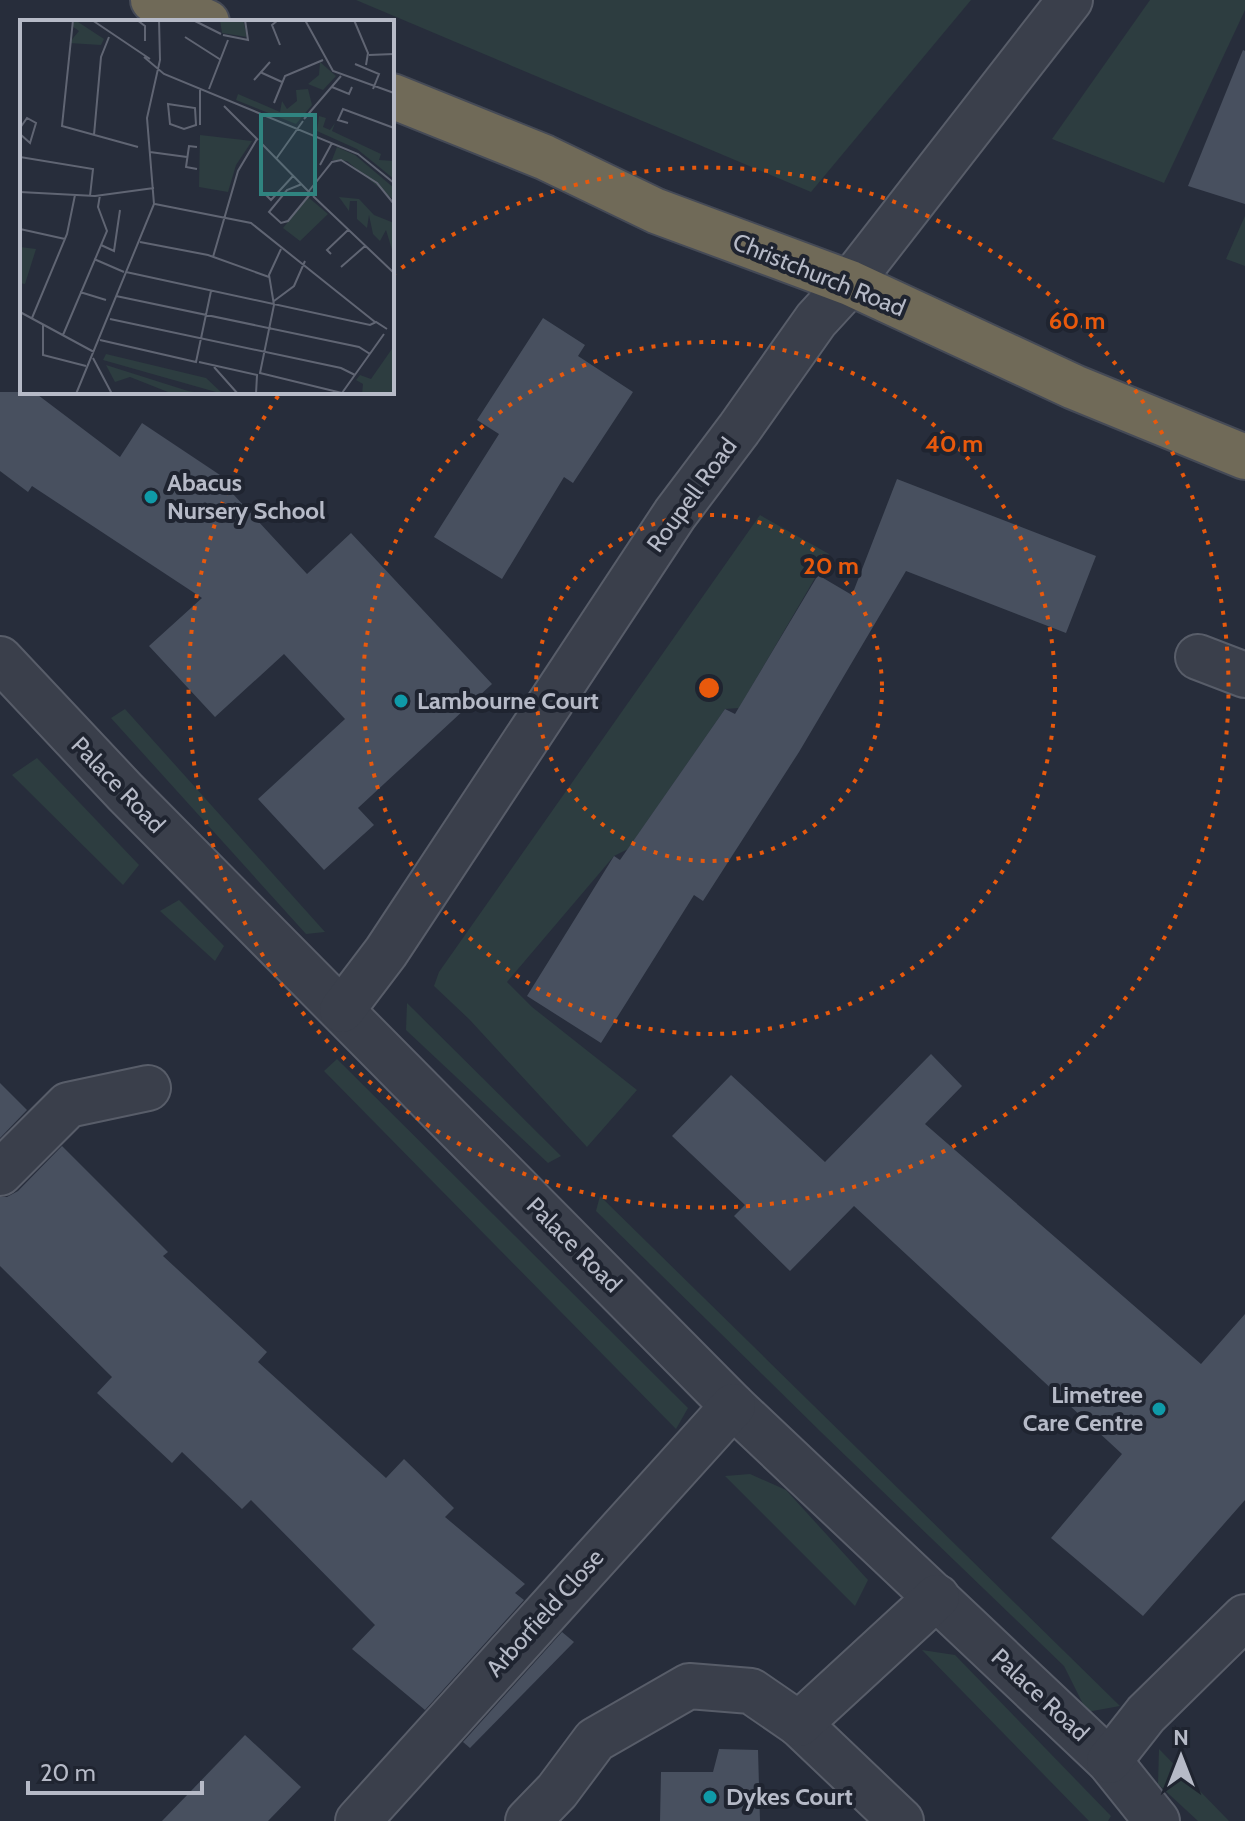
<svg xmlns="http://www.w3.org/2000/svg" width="1245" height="1821" font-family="Cabin,sans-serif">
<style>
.green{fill:#2d3d40}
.building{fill:#48505f}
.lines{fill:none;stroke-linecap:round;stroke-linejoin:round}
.minor-casing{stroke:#585d69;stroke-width:48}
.highway-casing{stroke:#454a56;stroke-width:48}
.minor{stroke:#3a3f4b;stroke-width:44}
.highway{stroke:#706a58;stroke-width:44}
.ring{fill:none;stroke:#e8590c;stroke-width:4;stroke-dasharray:4 8}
.culture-dot{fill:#0f9aa8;stroke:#1f2430;stroke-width:3}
.labels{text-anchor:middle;stroke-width:8;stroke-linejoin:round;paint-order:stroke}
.street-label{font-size:24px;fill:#b6bac7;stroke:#1f2430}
.poi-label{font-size:24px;font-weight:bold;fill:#b6bac7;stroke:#1f2430;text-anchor:start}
.inset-road{fill:none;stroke:#606573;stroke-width:2}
.view{fill:#308480;fill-opacity:0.15;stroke:#308480;stroke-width:4}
.inset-edge{fill:none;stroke:#b6bac7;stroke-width:4}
.centre{fill:#e8590c;stroke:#1f2430;stroke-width:4}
.ring-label{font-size:24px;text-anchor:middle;font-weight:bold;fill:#e8590c;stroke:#1f2430;stroke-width:8;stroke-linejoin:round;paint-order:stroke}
</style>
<rect width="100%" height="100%" fill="#272d3b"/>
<g class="green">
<path d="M356,0H971L811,192Z"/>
<path d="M1150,0H1245V10L1164,183L1052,139Z"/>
<path d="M1245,216V266L1226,259Z"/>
<path d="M760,515L829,554L739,708L725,709L628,849L614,856L507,982L532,1007L637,1090L587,1147L469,1019L434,986L439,972Z"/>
<path d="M125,709L325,932L306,934L111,718Z"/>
<path d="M37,758L139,865L123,885L12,775Z"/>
<path d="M179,900L224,946L215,961L160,911Z"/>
<path d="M407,1003L561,1156L548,1163L406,1030Z"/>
<path d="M337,1059L688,1408L676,1429L324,1071Z"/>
<path d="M600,1196L1120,1706L1087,1712L1064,1666L822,1433L596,1211Z"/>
<path d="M750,1474L786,1490L868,1580L855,1606L725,1476Z"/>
<path d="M922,1650L955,1655L1111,1816L1108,1821H1089Z"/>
<path d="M1159,1749L1229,1821H1198L1158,1784Z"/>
</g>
<g class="building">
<path d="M1243,50L1245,51V204L1188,186Z"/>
<path d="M543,318L585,345L578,356L633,392L573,483L564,477L502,579L434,537L499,434L477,420Z"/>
<path d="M0,392H34L120,457L142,423L223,477L221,481L307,574L351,533L492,684L358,808L374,825L324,870L258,799L345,719L284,654L215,717L149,646L202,598L32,486L28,492L0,471Z"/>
<path d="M897,479L1096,556L1066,633L906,571L799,752L703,901L694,895L601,1043L527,996L614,856L620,860L725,709L735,714L818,575L852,595Z"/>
<path d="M931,1054L962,1086L925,1124L1201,1364L1245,1314V1500L1143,1616L1051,1538L1122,1454L854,1206L790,1271L734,1216L745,1205L672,1136L731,1075L825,1162Z"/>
<path d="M0,1083L27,1110L0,1138Z"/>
<path d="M62,1146L168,1252L163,1256L267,1352L258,1362L386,1478L404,1459L454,1508L445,1517L525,1584L515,1593L524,1600L425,1710L352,1649L375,1625L251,1500L242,1509L182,1452L172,1463L97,1393L112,1377L0,1266V1197H7L18,1191Z"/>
<path d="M562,1632L574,1642L470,1748L463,1742Z"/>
<path d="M245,1735L301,1787L268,1821H162Z"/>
<path d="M719,1749L758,1750L760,1821H660L661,1772H713Z"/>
</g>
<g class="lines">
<defs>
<g id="minor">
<path d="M1198,657L1245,675"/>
<path d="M0,659L125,792L733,1406L1109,1761L1157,1821"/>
<path d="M342,1010L386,952L675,514L739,429L816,320L850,283L1070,0"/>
<path d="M0,1173L68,1105L148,1088"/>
<path d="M799,1724L901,1821"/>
<path d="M1109,1761L1146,1714L1245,1617"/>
<path d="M358,1821L733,1406"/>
<path d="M528,1821L557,1791L595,1740L689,1686L751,1691L799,1724L937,1597"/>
</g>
<g id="highway">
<path d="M153,0L207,22"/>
<path d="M392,96L544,157L656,211L850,283L1074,387L1245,457"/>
</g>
</defs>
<use href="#minor" class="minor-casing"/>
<use href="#highway" class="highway-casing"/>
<use href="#minor" class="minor"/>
<use href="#highway" class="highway"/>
</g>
<g class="ring">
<circle cx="709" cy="688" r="173"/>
<circle cx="709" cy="688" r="346"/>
<path d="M392 275A520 520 0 1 1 280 393"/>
</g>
<g class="culture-dot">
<circle cx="151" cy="497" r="8"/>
<circle cx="401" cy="701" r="8"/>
<circle cx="1159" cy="1409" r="8"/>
<circle cx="710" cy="1797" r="8"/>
</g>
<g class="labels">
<g class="street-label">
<text transform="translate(819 275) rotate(22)" y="8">Christchurch Road</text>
<text transform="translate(692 495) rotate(-54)" y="8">Roupell Road</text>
<text transform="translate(118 785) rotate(46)" y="8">Palace Road</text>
<text transform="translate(574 1245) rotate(45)" y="8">Palace Road</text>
<text transform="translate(545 1613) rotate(-48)" y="8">Arborfield Close</text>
<text transform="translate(1040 1695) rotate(43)" y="8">Palace Road</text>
</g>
<g class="poi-label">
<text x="167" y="491">Abacus<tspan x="167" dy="28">Nursery School</tspan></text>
<text x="417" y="709">Lambourne Court</text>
<text x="1143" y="1403" text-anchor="end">Limetree<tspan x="1143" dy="28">Care Centre</tspan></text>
<text x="726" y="1805">Dykes Court</text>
</g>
</g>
<g transform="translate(20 20)">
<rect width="374" height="374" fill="#272d3b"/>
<path d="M55,0L84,19L81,25L49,23L59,11L52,6ZM200,0H223L227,17L202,13ZM300,42L316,56L303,70L288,64L299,55ZM288,69L292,85L276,104L216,80L218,74L260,92L262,81L267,89L277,81L276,70ZM299,96L306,98L303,107L310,110L315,103L312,111L361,134L359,140L374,141V159L337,129L297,111ZM180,115L232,121L216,145L208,172L179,167ZM317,127L335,135L374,168V180L327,141L312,140ZM288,177L308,194L280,221L263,208ZM319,177L339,179L354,195L374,203V236L366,210L360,221L353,214L349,195L347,208L337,199V181H330L329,191ZM0,227L16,229L5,264L0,263ZM374,326V374H342L343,364L336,360L340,355L351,359ZM86,334L186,358L203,374L83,340ZM86,345L168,371L187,374H153L110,357L95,362Z" fill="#2d3d40"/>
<path class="inset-road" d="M53,0L42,106L118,127M72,0L130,39M117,0L125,6V21M173,0L201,14M258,0L252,5L260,25M285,0L313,51L374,73M334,0L348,33L346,45M203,15L228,20L225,0M165,17L201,40M349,35L374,34M124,37L144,54L338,134L374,163M335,44L359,54L353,69M240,52L262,62M234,60L250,42M312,67L329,74L332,67M189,69L208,20M254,83L265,56L303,40M148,84L175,88L176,105L164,109L150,104ZM204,86L238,120M284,99L321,56M328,103L318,100L323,89L374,108M180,105V70M0,108L7,98L16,103L10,123L0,114M74,115L81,37L89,17M241,123L291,174M130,132L167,137M0,137L73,149L70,176M256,139L283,101M300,145L312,123M177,149L166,147L169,126L177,127M282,164L267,170L249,192L261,203L268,201L291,173M289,171L312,142L321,140L357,163L374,184M0,172L75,176L134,168M246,175L251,180L273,156M293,176L374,253M135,184L231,203L355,302M0,209L45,219M120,222L188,235L249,257M81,225L94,231L100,190M261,229L249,255L254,285L240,353L326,374M311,234L307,230L328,210M193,237L218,151L237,119M74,239L104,252M321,247L345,226M106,252L350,305L356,302L367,309M60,272L86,280M96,276L339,327L350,334M254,281L274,266L285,241M0,292L74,332M12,298L47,214L55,175M90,299L321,348L335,355M23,305V335L66,346M43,315L87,211L78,187L80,175M80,320L176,342L191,271M73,338L92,374M179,342L237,355L236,374M194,347L218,374M322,373L364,314M56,374L134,184L127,98L140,40L139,0"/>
<path class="view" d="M241,95H295V174H241Z"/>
<rect width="374" height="374" class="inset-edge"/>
</g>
<circle cx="709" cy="688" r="12" class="centre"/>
<g class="ring-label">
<text x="1077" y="329">60 m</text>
<text x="954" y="452">40 m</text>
<text x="831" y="574">20 m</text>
</g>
<g transform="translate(1181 1757)" stroke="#1f2430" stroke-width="6" paint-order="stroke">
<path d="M0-6L14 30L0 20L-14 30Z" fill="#b6bac7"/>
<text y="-12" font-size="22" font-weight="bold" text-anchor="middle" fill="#b6bac7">N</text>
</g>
<path d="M28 1781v12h174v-12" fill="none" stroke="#b6bac7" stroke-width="4"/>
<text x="40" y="1781" font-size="24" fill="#b6bac7" stroke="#1f2430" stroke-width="6" paint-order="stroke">20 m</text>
</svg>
